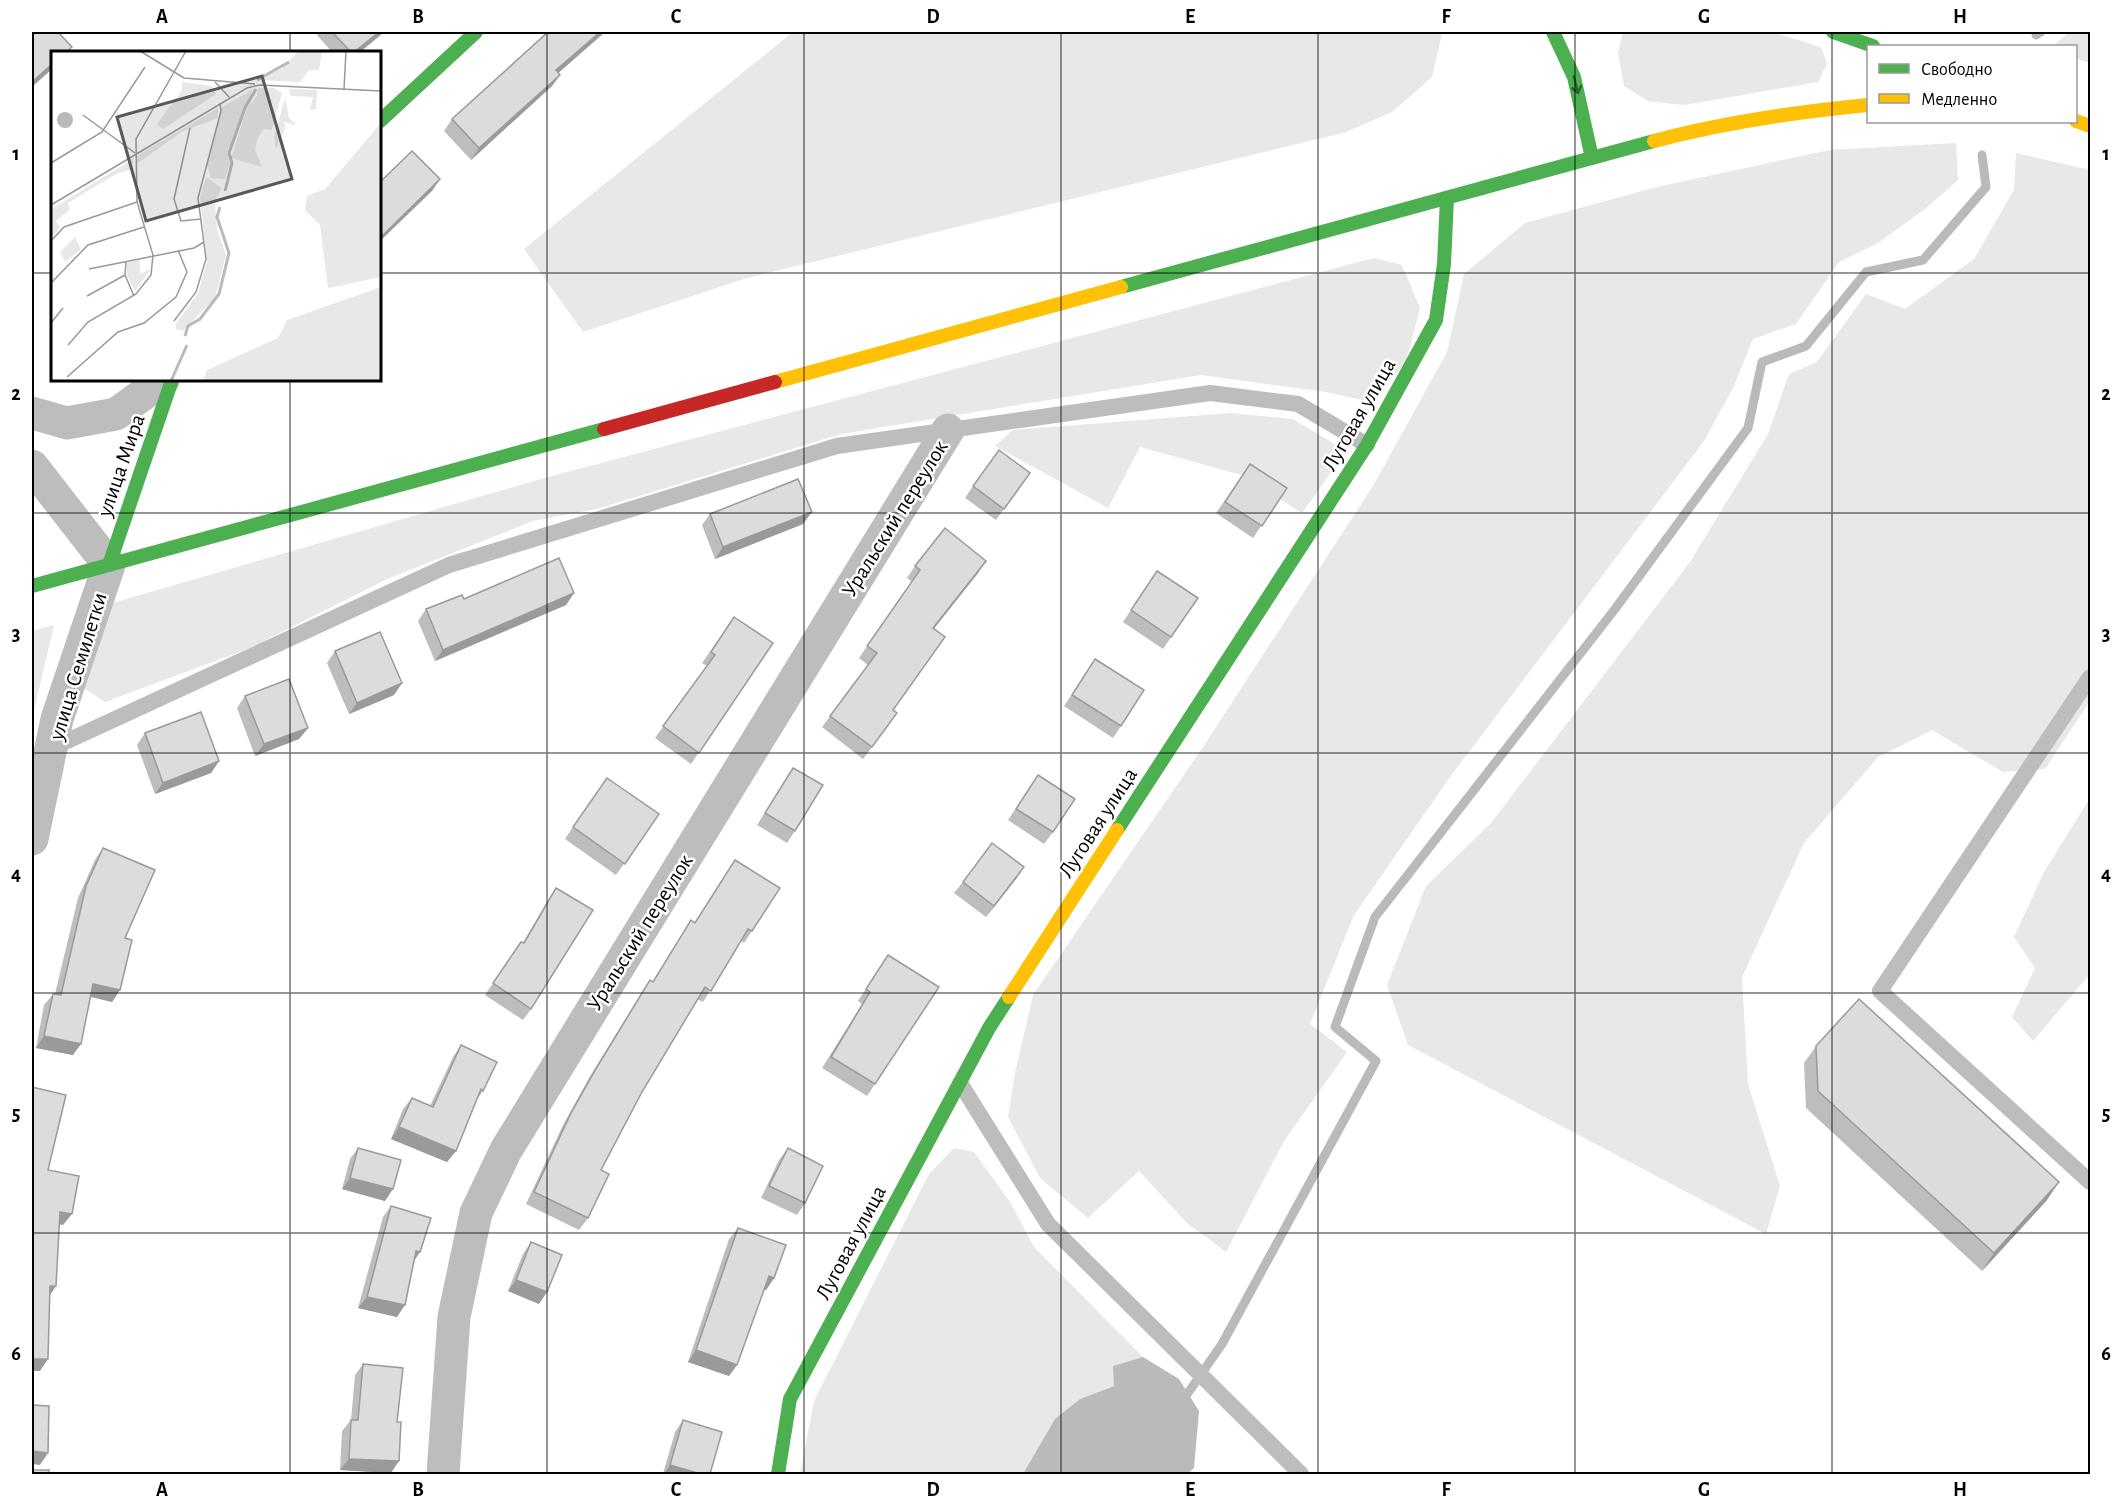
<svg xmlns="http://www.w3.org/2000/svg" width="2122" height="1506" font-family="'Alegreya Sans',sans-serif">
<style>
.green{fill:#e8e8e8}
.water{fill:#bababa}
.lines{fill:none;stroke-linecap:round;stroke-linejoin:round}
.stream{stroke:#bababa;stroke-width:9}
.lane{stroke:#bdbdbd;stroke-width:16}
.street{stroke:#bdbdbd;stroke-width:33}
.fast{stroke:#4caf50;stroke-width:14}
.slow{stroke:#ffc107;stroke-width:14}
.jam{stroke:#c62828;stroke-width:14}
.wall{fill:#bdbdbd}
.shaded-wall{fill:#9a9a9a}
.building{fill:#dcdcdc;stroke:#9a9a9a;stroke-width:1.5}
.oneway{stroke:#2a602c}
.grid{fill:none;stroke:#000;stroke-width:1.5;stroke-opacity:0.55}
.labels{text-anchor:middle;stroke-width:5;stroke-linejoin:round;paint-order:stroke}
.street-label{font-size:22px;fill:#000;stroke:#fff}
.inset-river{fill:none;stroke:#bababa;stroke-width:3}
.inset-road{fill:none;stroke:#999;stroke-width:1.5}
.view{fill:#595959;fill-opacity:0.15;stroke:#595959;stroke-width:3}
.inset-edge{fill:none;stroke:#000;stroke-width:3}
.neatline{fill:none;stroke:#000;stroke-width:2}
.grid-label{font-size:20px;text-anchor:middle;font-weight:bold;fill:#000}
</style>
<rect width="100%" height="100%" fill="#fff"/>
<g class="green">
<path d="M793,32H1441L1442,34L1432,77L1392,112L1346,132L747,278L583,332L524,249Z"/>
<path d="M1623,32H1771L1821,47L1827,64L1818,82L1684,105L1648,101L1624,86L1618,53Z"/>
<path d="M2069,32H2090V63L2076,58V46H2053Z"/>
<path d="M1956,143L1958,180L1925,209L1878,243L1839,262L1796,324L1753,339L1734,386L1704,441L1450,777L1354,915L1310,1024L1347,1052L1284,1141L1226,1252L1187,1223L1139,1171L1088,1218L1040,1178L1008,1117L1015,1073L1033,995L1205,744L1373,486L1447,352L1464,274L1525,223L1661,186L1830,150Z"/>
<path d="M2016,153L2090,170V701L2045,769L2003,772L1932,730L1878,757L1804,843L1742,977L1748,1084L1780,1186L1766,1234L1408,1045L1387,985L1426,886L1491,823L1690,562L1768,434L1789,374L1817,362L1866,294L1905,309L1974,259L2014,190Z"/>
<path d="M1374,258L1402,265L1420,308L1406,362L1371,402L1326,392L1201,375L841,434L597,509L533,521L387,579L250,648L105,702L84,688L95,608L541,479Z"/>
<path d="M1231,413L1293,419L1346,451L1302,513L1242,475L1140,447L1108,508L995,446L1013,430Z"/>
<path d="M54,625L32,719V631Z"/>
<path d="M2090,798V974L2033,1041L2012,1017L2035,968L2014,937L2044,872Z"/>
<path d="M954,1148L974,1152L1010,1202L1034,1247L1143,1357L1114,1366V1386L1080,1399L1023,1474H800L814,1401L929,1174Z"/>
</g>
<path class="water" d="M1143,1357L1179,1379L1199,1411L1194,1468L1187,1474H1023L1055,1419L1080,1399L1114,1386L1113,1366Z"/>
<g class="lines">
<g class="stream">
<path d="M2036,35L2041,32"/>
<path d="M1181,1403L1222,1344L1376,1061L1335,1027L1375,917L1615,609L1748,428L1762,362L1806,346L1866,272L1923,260L1986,187L1982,155"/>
</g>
<g class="lane">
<path d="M2090,677L1880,991L2090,1182"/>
<path d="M50,749L449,565L837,446L1210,393L1298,404L1367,445"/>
<path d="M960,1083L1048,1224L1301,1474"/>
</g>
<g class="street">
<path d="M32,413L67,423L116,414L163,380"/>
<path d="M32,466L109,565L57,719L32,839"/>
<path d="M443,1474L454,1317L476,1213L506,1150L948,430"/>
</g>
<g class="fast">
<path d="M1553,32L1574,77L1592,158"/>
<path d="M1833,32L1873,46"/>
<path d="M380,121L476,32"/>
<path d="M1121,287L1654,141"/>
<path d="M109,565L172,380"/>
<path d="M32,586L604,429"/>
<path d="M1117,830L1367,445L1436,320L1444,264L1447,198"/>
<path d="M778,1474L790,1399L989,1028L1009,997"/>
</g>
<g class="slow">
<path d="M2076,121L2090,126"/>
<path d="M1654,141C1725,122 1795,112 1868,105"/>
<path d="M775,382L1121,287"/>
<path d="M1009,997L1117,830"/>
</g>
<path class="jam" d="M604,429L775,382"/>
</g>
<g class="wall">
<path d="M320,32H384L360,52H332L317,35Z"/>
<path d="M544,32H605L558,73L560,75L552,86L471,160L444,131L452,119L545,34Z"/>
<path d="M1250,464L1287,488L1253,538L1216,513Z"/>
<path d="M1030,473L996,520L965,498L973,486Z"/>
<path d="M710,514L803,524L715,559L702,525Z"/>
<path d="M915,566L978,573L934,628L893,710L889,725L863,759L822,727L868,665L859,658L912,582L907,578Z"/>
<path d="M1157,571L1198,598L1163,649L1123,622Z"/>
<path d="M574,593L566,605L435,661L418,621L426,609L464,599Z"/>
<path d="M734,617L773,643L691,764L655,738L707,666L702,663Z"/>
<path d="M335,651L402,683L394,695L349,714L327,663Z"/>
<path d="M1095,659L1121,726L1113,738L1064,706Z"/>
<path d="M245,696L308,728L299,739L255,756L237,708Z"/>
<path d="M145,733L219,761L211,773L155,794L137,745Z"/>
<path d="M793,768L795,831L787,843L757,825Z"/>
<path d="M1038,775L1053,832L1044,844L1008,820Z"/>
<path d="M659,814L616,875L565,839L573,827Z"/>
<path d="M103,848L125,938L120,990L112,1002L90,997L73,1055L36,1048L44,1005L53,994H55L78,898L95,860Z"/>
<path d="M735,860L752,931L744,943L741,941L703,1002L697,999L642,1092L601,1170L588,1218L579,1230L526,1204L563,1125L589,1078L642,992L650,980L653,982L691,920L695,922Z"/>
<path d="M1016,879L986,917L954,893L963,882Z"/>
<path d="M556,888L531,1009L523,1020L485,995L521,942L523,943L548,900Z"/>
<path d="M888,955L875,1084L867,1096L822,1068L862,1004L858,1001Z"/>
<path d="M461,1045L483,1091L476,1101L456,1151L447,1162L391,1139L403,1109L412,1098L430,1106L453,1057Z"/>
<path d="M1816,1046L2047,1200L1982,1271L1806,1108L1804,1063Z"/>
<path d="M358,1148L385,1201L342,1189L350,1159Z"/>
<path d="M788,1148L805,1203L797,1215L761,1198L779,1160Z"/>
<path d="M391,1206L414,1261L397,1317L358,1308L383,1217Z"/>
<path d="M738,1228L774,1278L766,1290L764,1289L729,1376L688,1362L729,1239Z"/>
<path d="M531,1242L539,1304L508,1291L523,1254Z"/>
<path d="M363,1364L391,1473L340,1470L342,1431L351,1420L355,1375Z"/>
<path d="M683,1420L710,1474H663L675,1432Z"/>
</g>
<g class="shaded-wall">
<path d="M379,32H384L360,52H354Z"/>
<path d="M600,32H605L548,82L556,70Z"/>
<path d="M52,64V69L32,87V82Z"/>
<path d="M560,75L552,86L471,160L479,148Z"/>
<path d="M440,179L432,191L380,241V238Z"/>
<path d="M812,512L803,524L715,559L723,547Z"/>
<path d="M986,561L978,573L925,640L933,628Z"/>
<path d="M574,593L566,605L435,661L443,650Z"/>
<path d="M402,683L394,695L349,714L357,703Z"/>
<path d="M308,728L299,739L255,756L264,744Z"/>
<path d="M219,761L211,773L155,794L163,783Z"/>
<path d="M1024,867L1016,879L986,917L994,906Z"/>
<path d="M93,984L120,990L112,1002L85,995Z"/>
<path d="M44,1036L81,1044L73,1055L36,1048Z"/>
<path d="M399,1127L456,1151L447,1162L391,1139Z"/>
<path d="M350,1178L393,1189L385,1201L342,1189Z"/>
<path d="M2059,1182L2047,1200L1982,1271L1994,1253Z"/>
<path d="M60,1212L72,1214L63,1225L52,1223Z"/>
<path d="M416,1251L420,1252L412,1264Z"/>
<path d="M769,1276L774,1278L766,1290L760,1288Z"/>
<path d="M516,1280L547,1292L539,1304L508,1291Z"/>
<path d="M50,1286H56L48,1298Z"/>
<path d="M367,1297L405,1305L397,1317L358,1308Z"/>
<path d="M696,1350L737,1365L729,1376L688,1362Z"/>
<path d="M32,1359H48L40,1371H32Z"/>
<path d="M32,1451L48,1453L40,1465L32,1464Z"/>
<path d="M349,1459L399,1461L391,1473L340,1470Z"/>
<path d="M670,1465L701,1474H664Z"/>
</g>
<g class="building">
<path d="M32,32H58L72,47L66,52H52V64L32,82Z"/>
<path d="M332,32H379L354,52H351Z"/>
<path d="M548,32H600L556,70L560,75L479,148L452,119Z"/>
<path d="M412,151L440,179L380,238V182Z"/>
<path d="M999,450L1030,473L1004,509L973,486Z"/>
<path d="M1250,464L1287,488L1262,526L1225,502Z"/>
<path d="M798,479L812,512L723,547L710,514Z"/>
<path d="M945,528L986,561L933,628L945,637L893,710L897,713L872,747L830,716L877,653L867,646L920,570L915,566Z"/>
<path d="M559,558L574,593L443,650L426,609L462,595L464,599Z"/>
<path d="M1157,571L1198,598L1171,637L1131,610Z"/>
<path d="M734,617L773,643L699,753L663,726L715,655L711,652Z"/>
<path d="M380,632L402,683L357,703L335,651Z"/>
<path d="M1095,659L1144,690L1121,726L1072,695Z"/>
<path d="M289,679L308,728L264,744L245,696Z"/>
<path d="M201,712L219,761L163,783L145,733Z"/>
<path d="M793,768L823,785L795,831L765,813Z"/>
<path d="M1038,775L1075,799L1053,832L1016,809Z"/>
<path d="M607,778L659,814L625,864L573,827Z"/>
<path d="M992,843L1024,867L994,906L963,882Z"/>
<path d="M103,848L155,870L125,938L132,940L120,990L93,984L81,1044L44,1036L53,994L61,995L86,886Z"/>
<path d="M735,860L780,888L752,931L748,929L711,991L705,987L642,1092L601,1170L609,1174L588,1218L534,1192L571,1113L597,1067L650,980L653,982L691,920L695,923Z"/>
<path d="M556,888L593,910L531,1009L493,983L521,942L524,943Z"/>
<path d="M888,955L939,987L875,1084L831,1057L870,992L866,989Z"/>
<path d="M1859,999L2059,1182L1994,1253L1818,1091L1816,1046Z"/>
<path d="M461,1045L497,1062L483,1091L481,1089L456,1151L399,1127L412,1098L433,1107Z"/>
<path d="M32,1087L66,1095L48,1170L79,1176L72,1214L60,1212L56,1286H50L48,1359H32Z"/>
<path d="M358,1148L401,1160L393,1189L350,1178Z"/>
<path d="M788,1148L823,1166L805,1203L769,1186Z"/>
<path d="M391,1206L431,1218L420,1252L416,1251L405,1305L367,1297Z"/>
<path d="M738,1228L786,1245L774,1278L769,1276L737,1365L696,1350Z"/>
<path d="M531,1242L562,1255L547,1292L516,1280Z"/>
<path d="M363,1364L403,1368L397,1422H401L399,1461L349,1459L351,1420H358Z"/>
<path d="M32,1405L49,1406L48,1453L32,1451Z"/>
<path d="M683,1420L722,1432L710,1474H701L670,1465Z"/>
<rect x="32" y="1470" width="17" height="4"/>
</g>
<defs><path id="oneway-shaft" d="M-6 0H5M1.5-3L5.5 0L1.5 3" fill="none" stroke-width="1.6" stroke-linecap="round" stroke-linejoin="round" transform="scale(1.5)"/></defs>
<use class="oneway" href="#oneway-shaft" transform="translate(1576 85) rotate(76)"/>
<path class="grid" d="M290,32V52M547,32V1474M804,32V1474M1061,32V1474M1318,32V1474M1575,32V1474M1832,32V1474M32,273H52M380,273H2090M290,380V1474M32,513H2090M32,753H2090M32,993H2090M32,1233H2090"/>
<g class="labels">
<g class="street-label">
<text transform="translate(1358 414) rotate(-60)" y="8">Луговая улица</text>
<text transform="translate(120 465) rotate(-71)" y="8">улица Мира</text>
<text transform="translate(894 518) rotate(-58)" y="8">Уральский переулок</text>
<text transform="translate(77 666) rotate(-73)" y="8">улица Семилетки</text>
<text transform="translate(1097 822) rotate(-57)" y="8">Луговая улица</text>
<text transform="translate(639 932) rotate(-58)" y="8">Уральский переулок</text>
<text transform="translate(850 1242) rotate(-62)" y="8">Луговая улица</text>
</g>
</g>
<g transform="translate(51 51)">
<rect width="330" height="330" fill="#fff"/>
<path d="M248,0H271L268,19H258L249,31L207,29L230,18ZM131,31L161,35L165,43L112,78L106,73L131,39ZM207,37H223L231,42L221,79L212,78L206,89L204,99L211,116L180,107L196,57L206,45ZM202,38L176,102L179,112L174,128L160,127L156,114L171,56ZM238,38L266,39L265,58L259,59L262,46L240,45ZM234,47L238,67L246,74L232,71L235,76L225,98L223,86ZM167,57V67L132,80L87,112L84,106ZM330,72V226L277,237L269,174L254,159L256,145L274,138ZM82,108V118L65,123L17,152L19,159L5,170L9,177L0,187V158ZM155,126L171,137L164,150L166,178L175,204L164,247L132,280L125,278V273L147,242L156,211L149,146ZM24,186L30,198L14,211L9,201ZM89,208V223L100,218L84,240L76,225V212ZM330,236V330H152L156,319L227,287L236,269Z" fill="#e8e8e8"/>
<path d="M6 69a8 8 0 1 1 16 0a8 8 0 1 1-16 0Z" fill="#bababa"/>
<path class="inset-river" d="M206,29L238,11M174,140L181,112L178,102L194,57L205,38M134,285L137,275L149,268L168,243L178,202L166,166L169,156M120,330L136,294"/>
<path class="inset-road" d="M89,0L133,27L204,33M164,31L178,46M293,38L295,0M32,64L84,102M139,77L123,148L130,170L150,168M0,112L51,81L94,16M0,154L196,37L208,34L330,40M0,190L13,176L86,151M75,211L74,224L83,245M38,218L143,197L153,191M0,232L37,194L93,176M36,245L74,224M123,270L145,241L155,208L147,147L170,60L169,52M0,272L12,257M17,294L37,271L85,243L100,224L102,204L86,151L85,88L135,0M16,326L67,281L93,272L125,246L136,221L127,199"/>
<path class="view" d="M211,25L241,128L95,170L66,66Z"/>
<rect width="330" height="330" class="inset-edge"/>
</g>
<rect width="2122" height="1506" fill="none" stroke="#ffffff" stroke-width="66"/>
<rect x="1867" y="45" width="210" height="78" fill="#ffffff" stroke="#999999" stroke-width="1.5"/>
<rect x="1879" y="64" width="30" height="9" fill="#4caf50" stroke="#999999" stroke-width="1.5"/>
<text x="1921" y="75" font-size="18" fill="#000000">Свободно</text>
<rect x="1879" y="94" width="30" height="9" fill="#ffc107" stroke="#999999" stroke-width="1.5"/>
<text x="1921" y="105" font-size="18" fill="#000000">Медленно</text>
<rect x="33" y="33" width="2056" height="1440" class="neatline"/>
<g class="grid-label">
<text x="162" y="23">A</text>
<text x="418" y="23">B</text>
<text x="676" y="23">C</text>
<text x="933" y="23">D</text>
<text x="1190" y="23">E</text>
<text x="1446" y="23">F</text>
<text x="1704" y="23">G</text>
<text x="1960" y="23">H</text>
<text x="16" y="160">1</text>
<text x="2106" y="160">1</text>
<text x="16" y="400">2</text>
<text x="2106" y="400">2</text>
<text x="16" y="640">3</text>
<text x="2106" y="640">3</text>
<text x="16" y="880">4</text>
<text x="2106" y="880">4</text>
<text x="16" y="1120">5</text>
<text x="2106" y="1120">5</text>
<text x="16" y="1360">6</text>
<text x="2106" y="1360">6</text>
<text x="162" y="1496">A</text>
<text x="418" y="1496">B</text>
<text x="676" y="1496">C</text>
<text x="933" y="1496">D</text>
<text x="1190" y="1496">E</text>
<text x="1446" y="1496">F</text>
<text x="1704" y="1496">G</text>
<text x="1960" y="1496">H</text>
</g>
</svg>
